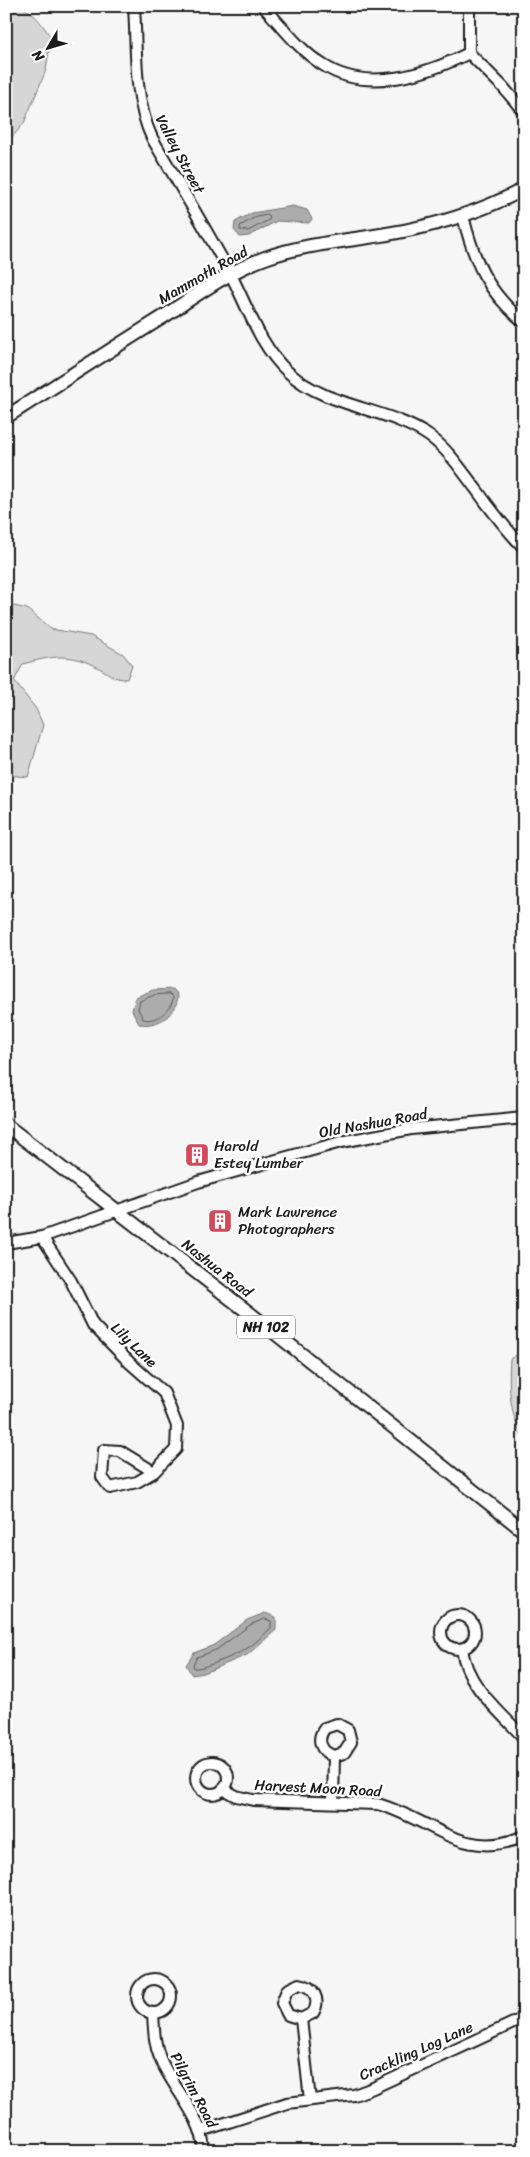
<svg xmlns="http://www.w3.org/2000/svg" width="530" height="2157" font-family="Sriracha,sans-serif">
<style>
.green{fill:#d6d6d6;stroke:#797979}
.water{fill:#acacac;stroke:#727272}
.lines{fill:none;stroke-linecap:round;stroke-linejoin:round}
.shore{stroke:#565656;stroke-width:1}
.minor-casing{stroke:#1c1c1c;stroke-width:14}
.major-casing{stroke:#1c1c1c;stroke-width:16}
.minor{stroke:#fff;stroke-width:10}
.major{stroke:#fff;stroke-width:12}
.labels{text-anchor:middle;stroke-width:5;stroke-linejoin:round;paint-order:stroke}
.shield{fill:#fff;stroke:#606060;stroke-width:1}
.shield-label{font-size:14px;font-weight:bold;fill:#1c1c1c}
.street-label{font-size:15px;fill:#1c1c1c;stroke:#fff}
.poi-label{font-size:15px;fill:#1c1c1c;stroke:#fff;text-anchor:start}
</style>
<rect width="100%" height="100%" fill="#f6f6f6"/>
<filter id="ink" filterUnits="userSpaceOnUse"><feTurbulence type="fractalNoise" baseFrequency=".02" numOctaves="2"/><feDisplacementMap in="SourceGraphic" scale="10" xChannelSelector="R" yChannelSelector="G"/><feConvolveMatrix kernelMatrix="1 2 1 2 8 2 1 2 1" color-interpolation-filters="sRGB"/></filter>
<g filter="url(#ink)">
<g class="green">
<path d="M6,6C32,6 37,18 51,37L46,70L24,123L14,135L6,138Z"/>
<path d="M6,604L27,609L51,629L91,636L123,654L132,665L127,679C112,679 111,674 99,668C70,652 52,656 23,664L14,681L36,709L43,725L28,777L6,775Z"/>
<path d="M521,1352L524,1353V1442C510,1414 508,1390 510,1359Z"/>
</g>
<g class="water">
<path d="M293,206L307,210L312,219L309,223L277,221L249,236L240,237L234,230L235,222L252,213Z"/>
<path d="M173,989L178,995C177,1015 158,1027 139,1024L132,1010L136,997L153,990Z"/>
<path d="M265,1613L276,1617V1630L247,1655L204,1673L192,1675L186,1665L194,1653L214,1645L247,1620Z"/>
</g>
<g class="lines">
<g class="shore">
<path d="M267,215L270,217L269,220L248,231L240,230V226L254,218Z"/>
<path d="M170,994L173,997C173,1010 155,1023 143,1019L138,1009L140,1001L154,995Z"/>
<path d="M265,1619L271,1621V1628C263,1635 255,1644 246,1649C239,1654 201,1670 194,1668L193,1665L197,1657L216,1650L250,1625Z"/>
</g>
<defs>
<g id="minor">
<path d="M134,6C137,50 133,97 152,138C178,183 206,229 231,275C248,308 261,348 288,372C327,408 386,407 429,436C448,449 462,471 476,489C491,510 506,529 524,548"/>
<path d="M263,6C282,26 300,51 323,65C367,94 427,74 469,53"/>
<path d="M469,6V53L503,87L524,112"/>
<path d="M463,216C474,261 487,292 524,322"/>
<path d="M42,1237L71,1281L93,1325L130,1363L164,1393L177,1426L176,1449L154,1472L137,1482L110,1488L102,1477L104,1450L120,1451L154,1472"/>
<path d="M6,1243L42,1237L198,1182L341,1142L411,1129L524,1118"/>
<circle cx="458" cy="1632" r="17"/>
<path d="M462,1649C467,1687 499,1710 524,1738"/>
<circle cx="212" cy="1778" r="16"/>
<path d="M223,1789L236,1796L253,1800L377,1804C431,1818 464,1863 524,1836"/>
<path d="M333,1802L334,1756C320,1752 316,1739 325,1728L337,1724L348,1730L351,1742L344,1753L334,1756"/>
<circle cx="154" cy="1996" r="17"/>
<path d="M153,2013C154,2029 154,2043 160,2058C172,2088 204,2118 204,2151"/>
<path d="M301,2019L313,2013C321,2000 314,1986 299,1984L287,1990L282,2003L288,2015L301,2019L310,2100"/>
<path d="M201,2131L287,2103L354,2095L373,2088L524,2018"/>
</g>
<g id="major">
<path d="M6,417C58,384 110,350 163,317C195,296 229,271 265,258C304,244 347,241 387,234C435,226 481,212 524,189"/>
<path d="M6,1125L275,1333L524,1531"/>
</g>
</defs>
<use href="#minor" class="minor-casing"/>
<use href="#major" class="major-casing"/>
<use href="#minor" class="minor"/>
<use href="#major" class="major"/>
</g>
</g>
<defs>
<symbol id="building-square" viewBox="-11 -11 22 22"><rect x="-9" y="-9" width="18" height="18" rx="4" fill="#d1495b" stroke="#fff"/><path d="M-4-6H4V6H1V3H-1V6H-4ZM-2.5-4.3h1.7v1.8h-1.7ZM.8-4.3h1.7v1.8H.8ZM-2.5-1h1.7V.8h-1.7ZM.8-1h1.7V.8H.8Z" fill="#fff"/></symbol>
</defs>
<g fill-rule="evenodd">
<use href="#building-square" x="183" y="1141" width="28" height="28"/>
<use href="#building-square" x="206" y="1207" width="28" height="28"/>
</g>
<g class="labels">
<rect class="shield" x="237" y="1315.5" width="58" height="23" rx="4"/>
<g class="shield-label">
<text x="266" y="1332">NH 102</text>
</g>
<g class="street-label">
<text transform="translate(180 154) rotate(62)" y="5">Valley Street</text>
<text transform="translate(203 275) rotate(-30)" y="5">Mammoth Road</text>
<text transform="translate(373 1123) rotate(-10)" y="5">Old Nashua Road</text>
<text transform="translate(217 1268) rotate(38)" y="5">Nashua Road</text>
<text transform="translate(134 1345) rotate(44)" y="5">Lily Lane</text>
<text transform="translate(318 1788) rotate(3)" y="5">Harvest Moon Road</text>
<text transform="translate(416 2051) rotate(-24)" y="5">Crackling Log Lane</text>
<text transform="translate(194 2090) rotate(62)" y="5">Pilgrim Road</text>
</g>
<g class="poi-label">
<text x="214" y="1151">Harold<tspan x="214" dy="17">Estey Lumber</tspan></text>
<text x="238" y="1217">Mark Lawrence<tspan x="238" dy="17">Photographers</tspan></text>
</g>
</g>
<rect width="530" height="2157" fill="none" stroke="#fff" stroke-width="25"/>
<rect x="12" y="12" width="505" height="2132" fill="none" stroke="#1c1c1c" stroke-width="2" filter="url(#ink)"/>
<g transform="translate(48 48) rotate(232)" stroke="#ffffff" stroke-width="4" paint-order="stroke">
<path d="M0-4L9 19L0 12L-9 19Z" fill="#1c1c1c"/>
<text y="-8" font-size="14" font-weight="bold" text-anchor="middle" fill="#1c1c1c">N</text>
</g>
</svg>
